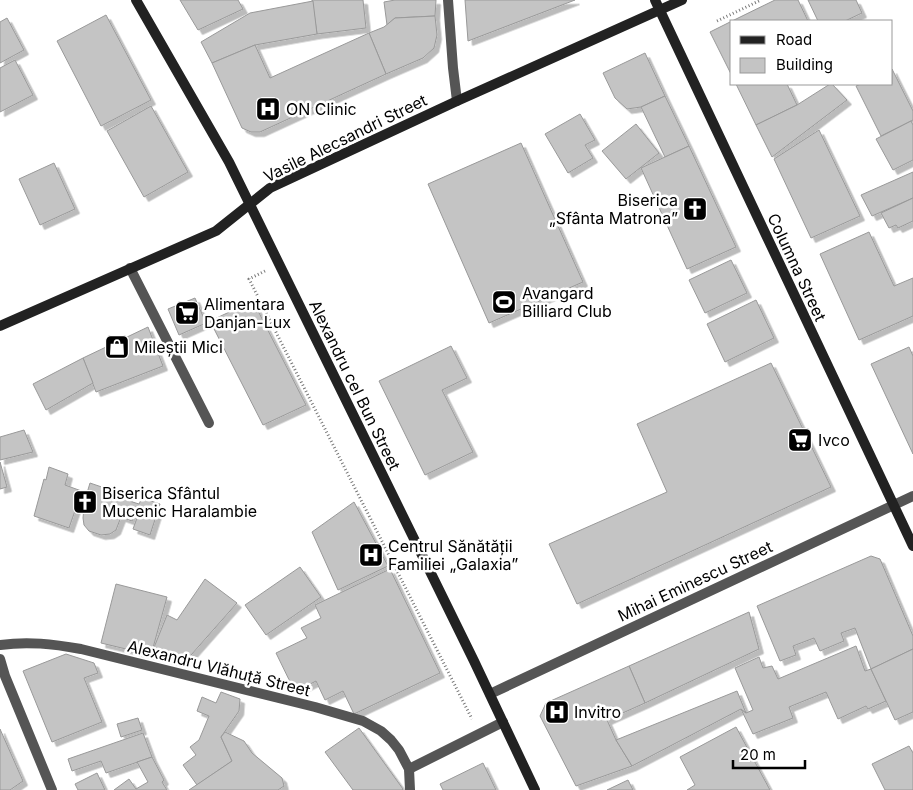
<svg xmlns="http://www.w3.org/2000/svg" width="913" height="790" font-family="Inter,sans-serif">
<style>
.building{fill:#c4c4c4;stroke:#999;filter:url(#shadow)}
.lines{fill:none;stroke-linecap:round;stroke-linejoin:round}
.path{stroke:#777;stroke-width:3;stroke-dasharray:1 2.5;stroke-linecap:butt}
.service{stroke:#555;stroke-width:10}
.minor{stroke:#555;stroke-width:10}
.secondary{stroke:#222;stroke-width:10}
.labels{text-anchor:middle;stroke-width:5;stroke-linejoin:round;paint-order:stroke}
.poi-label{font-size:16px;fill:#000;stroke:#fff;text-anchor:start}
.street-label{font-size:16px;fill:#000;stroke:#fff}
</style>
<defs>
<filter id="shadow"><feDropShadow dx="4.5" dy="4.5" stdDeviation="0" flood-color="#0004"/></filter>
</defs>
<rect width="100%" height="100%" fill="#fff"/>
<g class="building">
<path d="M180,0H238L243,9L198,30Z"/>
<path d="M312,0H363L366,28L317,34Z"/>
<path d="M395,0H436L435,16L395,18L387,25L384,2Z"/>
<path d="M465,0H575L468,41Z"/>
<path d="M775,0H798L808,21H732Z"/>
<path d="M808,0H856L862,13L845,21H818Z"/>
<path d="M313,1L317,34L255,45L212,63L201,42L250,13Z"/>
<path d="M106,15L151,100L101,126L57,41Z"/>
<path d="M435,16L437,35L434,48L423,58L386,74L369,33L384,27L395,18Z"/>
<path d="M7,18L24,50L0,63V22Z"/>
<path d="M732,21V76L710,32Z"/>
<path d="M369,33L386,74L260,132H251L242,128L212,63L255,45L270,78Z"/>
<path d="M645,53L665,96L641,107L627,109L615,98L603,73Z"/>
<path d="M15,60L33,95L0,112V68Z"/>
<path d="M892,69L913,111V120L881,136L856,86L861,84H892Z"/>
<path d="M736,84H787L797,105L756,125Z"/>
<path d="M830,84H832L847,100L772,157L756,125L797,105Z"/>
<path d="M665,96L689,146L665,157L641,107Z"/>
<path d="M151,106L188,172L144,197L107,131Z"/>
<path d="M580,114L595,140L585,145L593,158L568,173L545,134Z"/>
<path d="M911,121L913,125V160L893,170L876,139Z"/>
<path d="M636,124L659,153L626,179L602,151Z"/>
<path d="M819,130L860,216L811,238L774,159Z"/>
<path d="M521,143L583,282L489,323L428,184Z"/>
<path d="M689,146L736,247L687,269L641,168Z"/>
<path d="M54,163L75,209L40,225L19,179Z"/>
<path d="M913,172V198L872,216L861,195Z"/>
<path d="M913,198V221L898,228L896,225L889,228L881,213Z"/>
<path d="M869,232L894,286L913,278V316L859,340L820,254Z"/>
<path d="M731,260L747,293L705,313L689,280Z"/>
<path d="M195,298L206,323L179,335L168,309Z"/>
<path d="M756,300L774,338L725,362L707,324Z"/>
<path d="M253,301L306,405L263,425L210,321Z"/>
<path d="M148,327L163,366L96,392L83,358Z"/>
<path d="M451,346L467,378L442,390L473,452L425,475L379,381Z"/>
<path d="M909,347L913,356V454L871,364Z"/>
<path d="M83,358L93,383L46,410L33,384Z"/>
<path d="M771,363L831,487L577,604L549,544L667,492L637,424Z"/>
<path d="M24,430L33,452L0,460V437Z"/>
<path d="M0,462L7,487L0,489Z"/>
<path d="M49,467L68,474L65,485L87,493L90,483L128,496L126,500L139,504L142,498L160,504L150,535L133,529L137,518L134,517L132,521L121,517L116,530L110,534L101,535L89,531L84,525L83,518L84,507L77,505L69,528L34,516L44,479L46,480Z"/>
<path d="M354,502L388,566L338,590L312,532Z"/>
<path d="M871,556L880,559L913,636V649L871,669L855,628L841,633L844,641L820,651L814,638L793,646L796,655L780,661L757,606Z"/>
<path d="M300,567L321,597L266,635L245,605Z"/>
<path d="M390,569L440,673L354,714L343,691L325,700L316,681L295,692L276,653L307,638L301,628L321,618L315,605Z"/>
<path d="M205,579L237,603L184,663L151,655L167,615L177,620Z"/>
<path d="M116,584L167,597L151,655L101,643Z"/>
<path d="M749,612L759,649L645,703L629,666Z"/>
<path d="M856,646L865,671L871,669L886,701L868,709L866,706L838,719L826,692L789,707L793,718L753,734L741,709L746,713L753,710L735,668L759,657L763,668L772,666L778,679Z"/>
<path d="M913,649V712L895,720L871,669Z"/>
<path d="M66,654L94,663L98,673L84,678L102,722L52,742L23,671Z"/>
<path d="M629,666L645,703L607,720L616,740L632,766L576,786L540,716L546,703Z"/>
<path d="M737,691L746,713L741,709L632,766L616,740Z"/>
<path d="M221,692L240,699L239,711L221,737L232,761L197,785L183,765L196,755L190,747L199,740L209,716L197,711L202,697L216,703Z"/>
<path d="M138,718L142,730L121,737L117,724Z"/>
<path d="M736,727L770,790H687L695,785L680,757Z"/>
<path d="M359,728L403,789L402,790H353L325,752Z"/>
<path d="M0,729L23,781L10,790H0Z"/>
<path d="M225,732L244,741L252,753L282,778L284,786L278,790H189L232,761L221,737Z"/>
<path d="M143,733L152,757L106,773L101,761L72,771L68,759Z"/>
<path d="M909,746L913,753V790H885L872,764Z"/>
<path d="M152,757L164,780L162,782L167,790H114L129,779L136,789L148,782L137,762Z"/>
<path d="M483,763L496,790H443L440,784Z"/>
<path d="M97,773L105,790H78L75,784Z"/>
<path d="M628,780L633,790H607Z"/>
</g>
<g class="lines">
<g class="path">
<path d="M717,21L761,0"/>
<path d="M265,271L249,279L472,719"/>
</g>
<path class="service" d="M130,268L209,423"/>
<g class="minor">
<path d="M448,0L453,68L457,101"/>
<path d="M0,645C28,641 53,644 81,649L315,707L363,721L381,731L391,740L399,750L409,769L410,790"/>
<path d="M0,659L5,676L52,790"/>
<path d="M490,694L913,496"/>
<path d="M409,769L503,722"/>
</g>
<g class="secondary">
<path d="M136,0L229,162L474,661L535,790"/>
<path d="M655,0L913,546"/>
<path d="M0,326L216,231L270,188L457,101L682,0"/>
</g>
</g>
<defs>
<symbol id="hospital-square" viewBox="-11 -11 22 22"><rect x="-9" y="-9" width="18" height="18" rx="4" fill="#000" stroke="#fff"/><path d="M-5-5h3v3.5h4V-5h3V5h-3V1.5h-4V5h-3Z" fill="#fff"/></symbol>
<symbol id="church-square" viewBox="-11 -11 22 22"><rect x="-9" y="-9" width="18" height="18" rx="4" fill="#000" stroke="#fff"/><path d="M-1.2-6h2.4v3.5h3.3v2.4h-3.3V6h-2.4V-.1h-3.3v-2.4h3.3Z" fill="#fff"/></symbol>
<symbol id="stadium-square" viewBox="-11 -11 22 22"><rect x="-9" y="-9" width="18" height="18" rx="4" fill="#000" stroke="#fff"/><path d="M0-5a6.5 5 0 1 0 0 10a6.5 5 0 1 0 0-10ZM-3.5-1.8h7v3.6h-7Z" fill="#fff"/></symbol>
<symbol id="supermarket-square" viewBox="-11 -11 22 22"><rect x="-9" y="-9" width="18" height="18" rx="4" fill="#000" stroke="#fff"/><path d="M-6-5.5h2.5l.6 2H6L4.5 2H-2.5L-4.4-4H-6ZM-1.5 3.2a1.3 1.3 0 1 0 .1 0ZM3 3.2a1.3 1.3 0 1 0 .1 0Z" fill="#fff"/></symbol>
<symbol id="shop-square" viewBox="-11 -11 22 22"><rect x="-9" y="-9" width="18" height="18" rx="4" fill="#000" stroke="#fff"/><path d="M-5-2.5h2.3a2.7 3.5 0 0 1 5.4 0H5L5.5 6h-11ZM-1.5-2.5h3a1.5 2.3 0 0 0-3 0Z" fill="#fff"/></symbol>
</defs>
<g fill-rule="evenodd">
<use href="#hospital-square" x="254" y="95" width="28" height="28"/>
<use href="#church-square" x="681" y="195" width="28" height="28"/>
<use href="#stadium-square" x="490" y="288" width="28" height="28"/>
<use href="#supermarket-square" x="173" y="299" width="28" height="28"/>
<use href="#shop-square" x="103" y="333" width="28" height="28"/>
<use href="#supermarket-square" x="786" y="426" width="28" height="28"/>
<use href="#church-square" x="71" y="488" width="28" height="28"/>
<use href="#hospital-square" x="357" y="541" width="28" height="28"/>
<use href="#hospital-square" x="543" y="698" width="28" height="28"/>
</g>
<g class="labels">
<g class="poi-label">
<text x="286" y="115">ON Clinic</text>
<text x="678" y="206" text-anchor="end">Biserica<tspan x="678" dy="18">„Sfânta Matrona”</tspan></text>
<text x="522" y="299">Avangard<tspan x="522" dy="18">Billiard Club</tspan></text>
<text x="204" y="310">Alimentara<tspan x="204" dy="18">Danjan-Lux</tspan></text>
<text x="134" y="353">Mileștii Mici</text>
<text x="818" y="446">Ivco</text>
<text x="102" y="499">Biserica Sfântul<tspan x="102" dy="18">Mucenic Haralambie</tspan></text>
<text x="388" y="552">Centrul Sănătății<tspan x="388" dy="18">Familiei „Galaxia”</tspan></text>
<text x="574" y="718">Invitro</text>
</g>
<g class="street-label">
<text transform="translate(345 138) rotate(-26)" y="6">Vasile Alecsandri Street</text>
<text transform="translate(797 267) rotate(65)" y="6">Columna Street</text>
<text transform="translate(355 385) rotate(64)" y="6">Alexandru cel Bun Street</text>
<text transform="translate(695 581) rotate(-25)" y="6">Mihai Eminescu Street</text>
<text transform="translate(219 668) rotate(14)" y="6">Alexandru Vlăhuță Street</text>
</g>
</g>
<rect x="730" y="20" width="162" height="65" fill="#ffffff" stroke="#999999"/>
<rect x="740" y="36" width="25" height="8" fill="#222222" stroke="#999999"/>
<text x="776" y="45" font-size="15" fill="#000000">Road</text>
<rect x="740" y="58" width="25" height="15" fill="#c4c4c4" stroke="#999999"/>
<text x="776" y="70" font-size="15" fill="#000000">Building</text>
<path d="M733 760v8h72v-8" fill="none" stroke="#000000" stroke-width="2.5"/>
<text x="740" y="760" font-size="15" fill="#000000" stroke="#ffffff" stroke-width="4" paint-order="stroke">20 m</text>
</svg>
